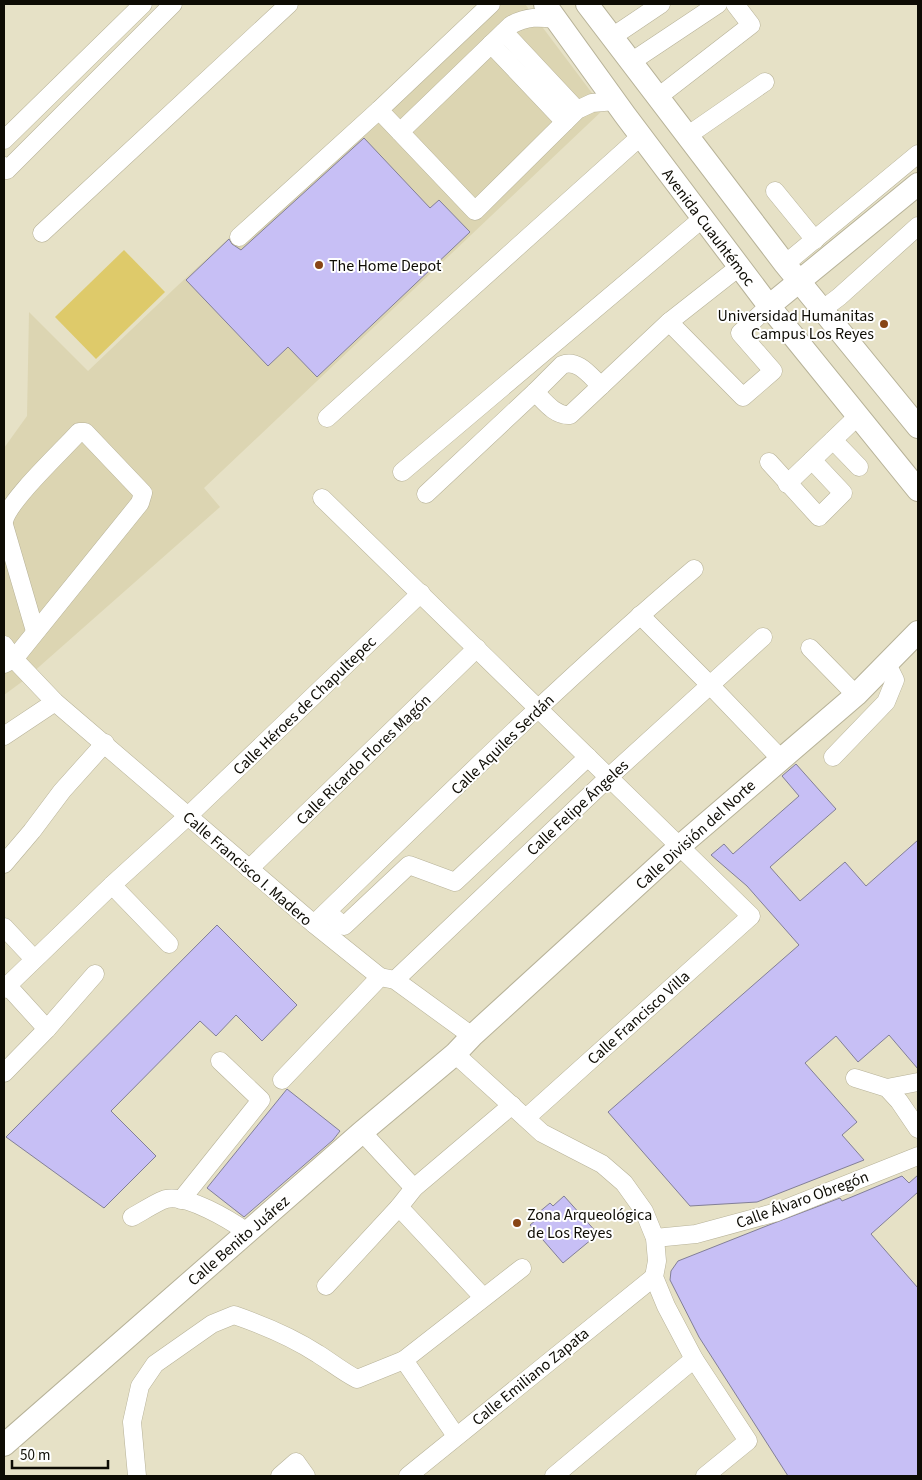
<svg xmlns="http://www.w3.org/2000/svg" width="922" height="1480" font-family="'Source Sans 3',sans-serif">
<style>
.built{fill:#dcd5b2}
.grass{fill:#deca6a}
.building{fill:#c7bff5;stroke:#827f97}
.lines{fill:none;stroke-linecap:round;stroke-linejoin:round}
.minor-casing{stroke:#b7b298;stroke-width:19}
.major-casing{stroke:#b7b298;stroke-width:24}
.minor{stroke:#fff;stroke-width:18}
.major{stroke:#fff;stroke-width:22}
.poi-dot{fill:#884515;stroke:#fff;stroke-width:2}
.labels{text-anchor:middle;stroke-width:4;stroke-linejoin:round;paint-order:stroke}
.street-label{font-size:16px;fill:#0e0c04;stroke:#fff}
.poi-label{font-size:16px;fill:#0e0c04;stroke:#fff;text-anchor:start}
</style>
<rect width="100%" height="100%" fill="#e6e1c6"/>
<path class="built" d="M478,4H525L604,109L204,488L220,507L23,681L4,695V448L27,416L29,312L88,371L175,288L410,71Z"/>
<path class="grass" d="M124,250L165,292L96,359L55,317Z"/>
<g class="building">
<path d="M364,138L430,208L439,200L470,232L317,377L288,347L268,366L186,280L229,239L232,244L241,250Z"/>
<path d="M796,764L836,809L770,867L800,901L845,862L866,886L918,840V1069L889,1035L858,1062L836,1036L805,1063L857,1122L842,1135L864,1160L757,1202L690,1206L608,1112L799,945L747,886L711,855L724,844L733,854L799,796L782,776Z"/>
<path d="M217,925L297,1005L262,1041L236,1015L216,1036L200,1021L111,1111L156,1156L104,1208L6,1137Z"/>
<path d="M287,1089L340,1131L333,1140L244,1217L207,1188Z"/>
<path d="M918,1175V1192L871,1234L918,1288V1476H788L699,1337L670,1280L671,1271L678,1261L769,1225L840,1198L842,1201L902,1176L909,1183Z"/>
<path d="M564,1196L598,1234L563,1263L530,1225L541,1216L538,1213L550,1203L553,1206Z"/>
</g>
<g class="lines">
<defs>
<g id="minor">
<path d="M491,4L379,110L475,211L577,110L592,103L615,101"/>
<path d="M504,32L577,110"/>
<path d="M612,37L661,4"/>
<path d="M491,44L565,122"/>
<path d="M631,62L718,4"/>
<path d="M658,97L751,25L735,4"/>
<path d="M400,132L511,25C527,16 539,17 556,19"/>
<path d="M687,136L765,82"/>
<path d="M4,140L143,4"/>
<path d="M4,166L7,170L173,4"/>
<path d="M775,191L815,240"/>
<path d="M42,233L289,4"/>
<path d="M239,237L379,110"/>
<path d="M785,264L918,154"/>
<path d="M739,267L669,322L743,397L773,371L740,333L769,306"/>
<path d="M823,309L839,297L918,226"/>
<path d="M535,392L562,365C578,358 591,377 601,386"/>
<path d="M327,418L641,136"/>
<path d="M833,440L859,467"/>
<path d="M769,462L819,517L843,493L812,460"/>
<path d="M402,472L703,218"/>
<path d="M787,484L858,416"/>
<path d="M426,494L535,392C545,402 555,416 570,415L669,322"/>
<path d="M322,498L751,916L526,1118"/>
<path d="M4,521C9,500 62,451 79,432H85L143,493L140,503L14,659L55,702L314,924L380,977L395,980L472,1036"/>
<path d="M4,525L35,631"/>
<path d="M640,615L709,684L781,759"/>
<path d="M4,645L14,659L4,664"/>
<path d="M810,648L856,695"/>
<path d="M4,736L55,702"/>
<path d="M833,757L886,702L895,680L890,670L886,665"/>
<path d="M4,864L32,831L62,791L105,743"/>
<path d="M249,869L477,648"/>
<path d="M112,885L169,944"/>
<path d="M327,912L344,926L409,865L455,882L588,757"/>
<path d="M314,924C438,804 562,681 694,569"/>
<path d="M4,927L34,959"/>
<path d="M395,980L609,777L763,637"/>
<path d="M7,985L47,1029"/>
<path d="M4,989L112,885L188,816L421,593"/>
<path d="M455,1054L542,1133L602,1164L624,1183L644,1211L655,1238L657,1261L654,1277L666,1306L694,1359L748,1441L705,1476"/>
<path d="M4,1073L47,1029L95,974"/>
<path d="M855,1078L887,1088L899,1101L918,1129"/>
<path d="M282,1080L380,977"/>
<path d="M887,1088L918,1082"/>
<path d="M362,1132L414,1188"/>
<path d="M181,1200L261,1100L220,1061"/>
<path d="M399,1207L483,1297"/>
<path d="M132,1217C140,1213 158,1201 166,1199C187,1194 230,1220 247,1232"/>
<path d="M655,1238L696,1234L777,1212L918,1156"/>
<path d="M326,1286L399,1207L414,1188L512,1105"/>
<path d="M404,1360L456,1436"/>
<path d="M137,1476L132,1422L140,1386L155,1364L212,1324L234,1315C263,1325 292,1337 318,1354C331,1362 343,1372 357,1379L404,1360L522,1268"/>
<path d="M280,1476L296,1462L306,1476"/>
<path d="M408,1476L654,1277"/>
<path d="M554,1476L694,1359"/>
</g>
<g id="major">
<path d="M545,4L625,115L769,306L918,490"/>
<path d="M587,4L785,264L918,427"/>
<path d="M769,306L918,184"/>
<path d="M4,1445L362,1132L455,1054L472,1036L680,846L856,695L918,632"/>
</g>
</defs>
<use href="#minor" class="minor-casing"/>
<use href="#major" class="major-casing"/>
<use href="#minor" class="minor"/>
<use href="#major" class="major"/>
</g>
<g class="poi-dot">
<circle cx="319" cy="265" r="5"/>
<circle cx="884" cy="324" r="5"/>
<circle cx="517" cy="1223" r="5"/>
</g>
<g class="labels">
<g class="street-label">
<text transform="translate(709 227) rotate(53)" y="6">Avenida Cuauhtémoc</text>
<text transform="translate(304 705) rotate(-44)" y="6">Calle Héroes de Chapultepec</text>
<text transform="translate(502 744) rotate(-44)" y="6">Calle Aquiles Serdán</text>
<text transform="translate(363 759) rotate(-44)" y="6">Calle Ricardo Flores Magón</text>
<text transform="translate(577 807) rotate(-43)" y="6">Calle Felipe Ángeles</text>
<text transform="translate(695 834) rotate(-42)" y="6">Calle División del Norte</text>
<text transform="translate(248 868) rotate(41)" y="6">Calle Francisco I. Madero</text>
<text transform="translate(638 1017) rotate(-42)" y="6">Calle Francisco Villa</text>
<text transform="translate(802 1199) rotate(-20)" y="6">Calle Álvaro Obregón</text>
<text transform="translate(238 1240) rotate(-41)" y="6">Calle Benito Juárez</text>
<text transform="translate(530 1376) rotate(-39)" y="6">Calle Emiliano Zapata</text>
</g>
<g class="poi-label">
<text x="329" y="271">The Home Depot</text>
<text x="874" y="321" text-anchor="end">Universidad Humanitas<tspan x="874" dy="18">Campus Los Reyes</tspan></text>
<text x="527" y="1220">Zona Arqueológica<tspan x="527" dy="18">de Los Reyes</tspan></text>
</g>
</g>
<rect width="922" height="1480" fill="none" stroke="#0e0c04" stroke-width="10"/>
<path d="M12 1460v8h96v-8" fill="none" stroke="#0e0c04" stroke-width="2.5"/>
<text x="20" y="1460" font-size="15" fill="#0e0c04" stroke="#ffffff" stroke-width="4" paint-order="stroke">50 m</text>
</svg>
